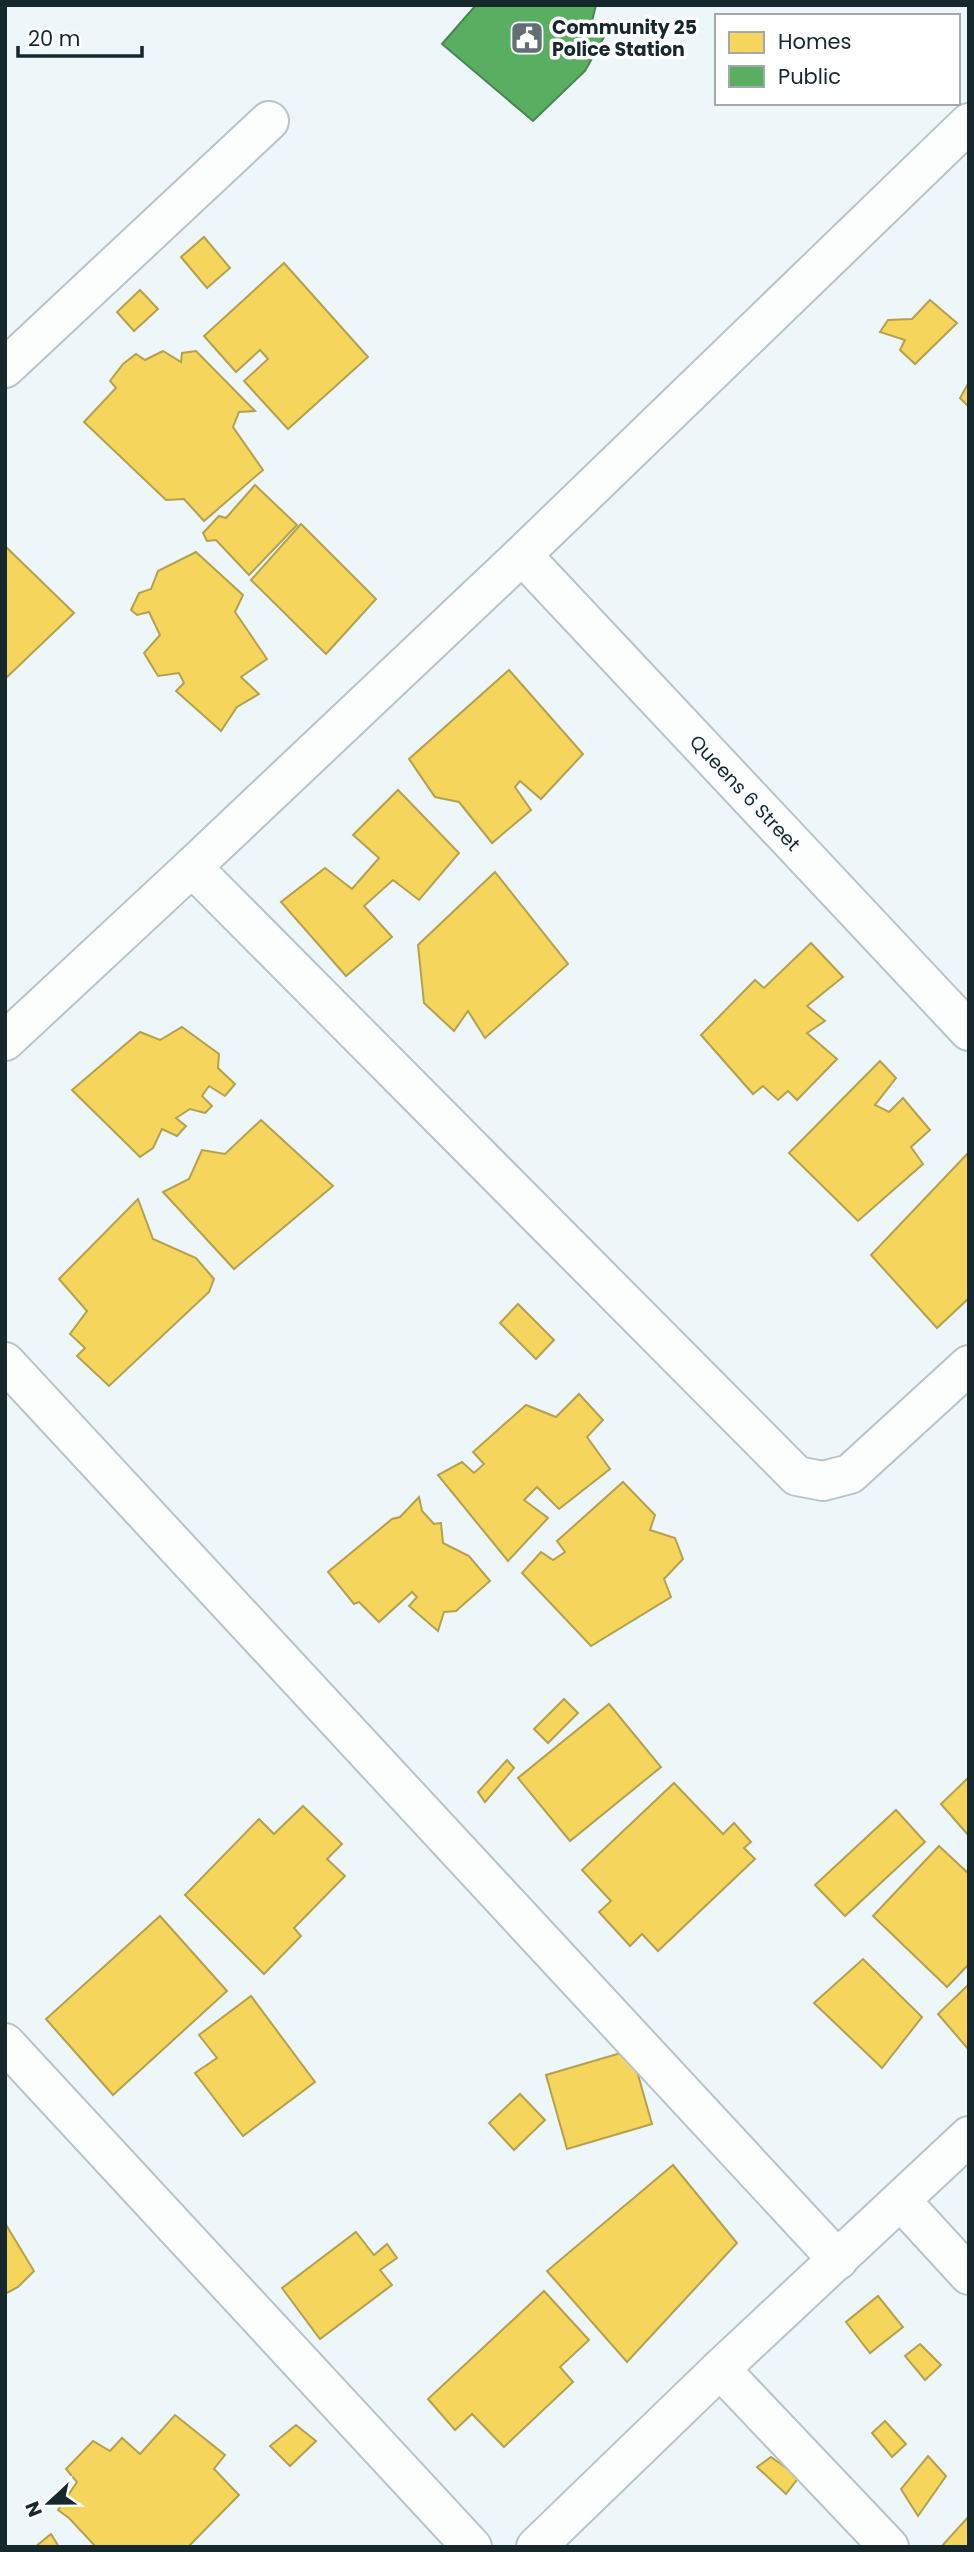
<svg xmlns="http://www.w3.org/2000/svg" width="974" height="2552" font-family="Poppins,sans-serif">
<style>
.homes{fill:#f6d55c;stroke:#b3a14e;stroke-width:2}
.public{fill:#5aae61;stroke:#468651;stroke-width:2}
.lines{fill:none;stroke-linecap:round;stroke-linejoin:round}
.minor-casing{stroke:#b8c4c8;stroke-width:42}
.minor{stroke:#fcfefe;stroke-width:38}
.labels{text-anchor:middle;stroke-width:7;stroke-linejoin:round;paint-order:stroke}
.poi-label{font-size:19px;font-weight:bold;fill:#17282d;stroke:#fff;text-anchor:start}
.street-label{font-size:19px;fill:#17282d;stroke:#fff}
</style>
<rect width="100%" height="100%" fill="#edf6f9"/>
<g class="homes">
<path d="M204,237L230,268L207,288L181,257Z"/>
<path d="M284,263L368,357L288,429L244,381L268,359L260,350L236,372L204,336Z"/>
<path d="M140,290L158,309L134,331L117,312Z"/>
<path d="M930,300L957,323L915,364L900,350L905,340L880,332L888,320L912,319Z"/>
<path d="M163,351L181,362L182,353L196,351L255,411L239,412L233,427L263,470L204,521L184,499L166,500L84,422L116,388L110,381L123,364L136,354L145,360Z"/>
<path d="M969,382V407L960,398Z"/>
<path d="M255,485L297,525L249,575L216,540L207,541L203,533L219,516L226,518Z"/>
<path d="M301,524L376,599L326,654L251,580Z"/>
<path d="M5,546L74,613L5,679Z"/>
<path d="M196,552L243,595L235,612L267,659L241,677L259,694L237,707L221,731L176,691L184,683L179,673L158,676L144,653L160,635L149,612L137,615L131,610L139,593L151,589L158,571Z"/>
<path d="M509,670L583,754L541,799L520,781L515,787L531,810L492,843L459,802L435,797L409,759Z"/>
<path d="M398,790L459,853L419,900L393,880L364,906L392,937L346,976L281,902L325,868L352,889L379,858L353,835Z"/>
<path d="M495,872L568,964L485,1038L468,1011L454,1031L424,1003L418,945Z"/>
<path d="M811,943L843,977L807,1006L825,1021L807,1033L837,1059L797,1100L788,1091L778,1100L763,1086L753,1094L701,1035L755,980L764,988Z"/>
<path d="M182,1027L219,1054L218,1068L235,1084L225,1096L209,1086L202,1096L212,1106L205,1113L190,1109L176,1118L186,1126L177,1136L162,1129L153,1148L140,1157L72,1090L140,1032L160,1040Z"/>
<path d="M880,1061L896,1078L875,1105L889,1112L903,1098L930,1130L911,1147L923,1164L858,1221L789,1153Z"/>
<path d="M261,1120L333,1186L234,1269L163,1192L189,1179L202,1150L225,1154Z"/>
<path d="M969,1152V1298L937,1328L871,1255Z"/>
<path d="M138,1199L153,1239L196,1258L214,1279L209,1292L109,1386L77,1356L85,1348L70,1334L87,1311L59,1279Z"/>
<path d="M518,1304L554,1340L536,1359L500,1323Z"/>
<path d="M579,1394L603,1420L587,1437L610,1469L559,1509L537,1487L524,1500L548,1518L508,1561L438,1475L462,1462L474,1473L484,1464L473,1452L526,1405L556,1417Z"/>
<path d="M623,1482L655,1515L650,1530L675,1538L683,1559L664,1579L671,1597L591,1646L522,1573L541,1552L553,1560L565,1552L557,1541Z"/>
<path d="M419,1497L422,1511L434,1524L441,1523L443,1543L469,1556L490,1581L456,1611L444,1612L438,1631L409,1606L417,1597L412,1592L379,1622L359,1602L354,1604L328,1572L392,1519L400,1517Z"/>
<path d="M564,1699L578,1713L548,1743L534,1729Z"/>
<path d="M609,1704L661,1767L570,1841L518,1778Z"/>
<path d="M507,1760L514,1768L485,1802L478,1792Z"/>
<path d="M969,1777V1836L941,1804Z"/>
<path d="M674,1783L723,1834L734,1823L751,1842L744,1848L755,1859L658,1951L642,1934L630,1946L599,1912L611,1901L582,1870Z"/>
<path d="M303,1806L342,1844L327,1859L345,1876L294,1928L301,1936L264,1974L185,1895L259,1819L274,1834Z"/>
<path d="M896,1810L925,1842L845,1916L815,1885Z"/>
<path d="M939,1846L969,1874V1964L947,1987L873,1916Z"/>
<path d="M160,1916L227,1991L113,2095L46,2019Z"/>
<path d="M863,1959L922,2017L882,2068L814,2003Z"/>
<path d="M969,1984V2050L938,2014Z"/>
<path d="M251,1996L315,2082L243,2136L195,2073L217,2058L199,2035Z"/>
<path d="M631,2050L652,2124L567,2149L546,2075Z"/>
<path d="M520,2094L545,2120L514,2150L489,2123Z"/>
<path d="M673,2165L737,2243L627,2362L547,2271Z"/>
<path d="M5,2223L34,2271L18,2287L5,2294Z"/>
<path d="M356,2232L374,2255L387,2244L397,2258L380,2270L392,2285L320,2339L282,2288Z"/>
<path d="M544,2291L589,2340L560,2367L573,2382L504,2447L472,2414L455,2430L428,2399Z"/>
<path d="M878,2296L903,2327L870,2353L846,2322Z"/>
<path d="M920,2344L941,2365L925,2380L905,2356Z"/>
<path d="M175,2415L225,2455L214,2469L239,2495L188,2547H96L69,2518L58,2510L77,2482L66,2469L93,2441L110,2451L122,2438L140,2454Z"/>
<path d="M885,2421L906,2444L892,2457L872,2433Z"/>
<path d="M296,2425L316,2441L290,2466L270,2446Z"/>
<path d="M928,2456L946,2476L918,2516L901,2489Z"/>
<path d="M771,2457L799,2477L786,2494L757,2467Z"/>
<path d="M969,2516V2547H941Z"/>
<path d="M51,2534L59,2547H35Z"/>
</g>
<path class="public" d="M476,5H596L592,21L604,37L585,71L533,121L442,44Z"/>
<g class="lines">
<defs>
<g id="minor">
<path d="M5,368L269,121"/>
<path id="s1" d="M522,555L969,1031"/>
<path d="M192,867L522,555L969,123"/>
<path d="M5,1041L192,867L797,1476L823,1481L850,1474L969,1365"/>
<path d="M5,1362L838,2260"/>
<path d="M5,2043L472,2547"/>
<path d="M901,2201L969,2275"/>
<path d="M720,2369L889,2547"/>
<path d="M536,2547L720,2369L969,2136"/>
</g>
</defs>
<use href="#minor" class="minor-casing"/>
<use href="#minor" class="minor"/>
</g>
<defs>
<symbol id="civic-square" viewBox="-11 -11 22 22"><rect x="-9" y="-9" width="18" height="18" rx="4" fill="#627074" stroke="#fff"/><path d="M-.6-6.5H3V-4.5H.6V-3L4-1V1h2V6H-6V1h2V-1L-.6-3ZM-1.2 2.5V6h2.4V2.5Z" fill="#fff"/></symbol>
</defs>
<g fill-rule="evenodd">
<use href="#civic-square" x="508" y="19" width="38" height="38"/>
</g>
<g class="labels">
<g class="poi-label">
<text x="552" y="34">Community 25<tspan x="552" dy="22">Police Station</tspan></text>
</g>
<g class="street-label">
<text dy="7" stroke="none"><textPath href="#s1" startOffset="326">Queens 6 Street</textPath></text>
</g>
</g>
<rect width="974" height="2552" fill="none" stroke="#17282d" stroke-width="14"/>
<rect x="715" y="14" width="245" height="91" fill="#ffffff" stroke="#a2a9ab" stroke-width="2"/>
<rect x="729" y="32" width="35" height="21" fill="#f6d55c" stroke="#a2a9ab" stroke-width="2"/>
<text x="778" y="49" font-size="21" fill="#17282d">Homes</text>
<rect x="729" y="66" width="35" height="21" fill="#5aae61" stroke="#a2a9ab" stroke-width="2"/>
<text x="778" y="84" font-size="21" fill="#17282d">Public</text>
<g transform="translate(49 2503) rotate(248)" stroke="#ffffff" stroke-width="5" paint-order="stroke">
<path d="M0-5L12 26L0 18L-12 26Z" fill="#17282d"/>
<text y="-10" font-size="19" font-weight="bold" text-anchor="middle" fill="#17282d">N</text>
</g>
<path d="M18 46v10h124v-10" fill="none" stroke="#17282d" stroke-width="3.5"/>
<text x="28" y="46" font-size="21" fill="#17282d" stroke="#ffffff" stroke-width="5" paint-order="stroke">20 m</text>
</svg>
